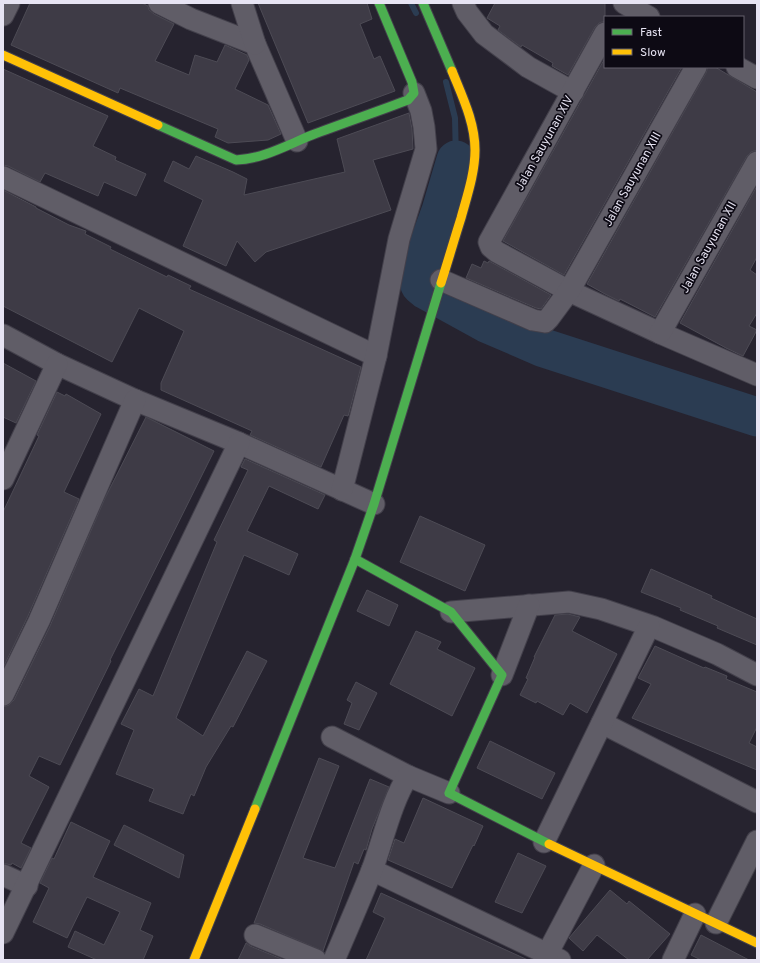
<svg xmlns="http://www.w3.org/2000/svg" width="760" height="963" font-family="Overpass,sans-serif">
<style>
.lines{fill:none;stroke-linecap:round;stroke-linejoin:round}
.stream{stroke:#2b3c52;stroke-width:6}
.river{stroke:#2b3c52;stroke-width:39}
.building{fill:#3e3b46;stroke:#4d4b55}
.street-casing{stroke:#43404b;stroke-width:23}
.fast-casing{stroke:#43404b;stroke-width:11}
.slow-casing{stroke:#43404b;stroke-width:11}
.street{stroke:#605d67;stroke-width:21}
.fast{stroke:#4caf50;stroke-width:9}
.slow{stroke:#ffc107;stroke-width:9}
.labels{text-anchor:middle;stroke-width:3.5;stroke-linejoin:round;paint-order:stroke}
.street-label{font-size:12px;fill:#e7e4f3;stroke:#0d0a14}
</style>
<rect width="100%" height="100%" fill="#26232f"/>
<g class="lines">
<g class="stream">
<path d="M411,3L416,13"/>
<path d="M446,82L455,118L456,160"/>
</g>
<path class="river" d="M456,160L441,211L417,277L420,285L426,290L486,323L544,348L757,417"/>
</g>
<g class="building">
<path d="M30,3H142L148,6L149,10L154,14L174,24L155,61L189,75L195,55L217,62L225,45L247,55L249,60L235,89L268,105L281,134L268,140L228,143L215,137L218,129L120,88L118,93L11,45Z"/>
<path d="M258,3H367L372,19L360,24L374,59L380,56L395,91L308,123Z"/>
<path d="M495,3H605V21L599,23L595,27L568,75L552,66L553,63L522,45L521,47L498,30L500,26L487,18Z"/>
<path d="M605,58V67H682L564,275L503,241Z"/>
<path d="M708,67H715L757,92V150L751,152L747,156L655,317L620,299L619,301L605,294L587,284L706,73Z"/>
<path d="M3,69L108,116L93,146L116,157L115,160L146,174L136,196L104,182L98,196L45,173L40,182L8,166L3,165Z"/>
<path d="M409,113L412,129L413,149L373,160L391,210L266,252L255,262L237,241L226,266L183,246L203,200L164,181L173,161L189,169L196,156L233,172L247,179L244,195L345,172L337,139Z"/>
<path d="M757,186V257L750,270L757,275V313L749,326L757,330L743,356L726,348L680,323Z"/>
<path d="M3,190L36,207V208L69,225L86,231L85,234L111,247L110,249L167,277L168,275L191,286L189,289L361,367L349,413L348,416L344,415L321,467L250,435L252,431L161,390V383L184,331L139,308L112,362L3,306Z"/>
<path d="M484,261L488,263L489,261L551,295L541,309L536,308L466,278L472,264L481,268Z"/>
<path d="M3,363L36,381L16,423L3,417Z"/>
<path d="M57,392L65,396L66,394L101,414L64,492L79,499L28,616L3,668V512L39,436L37,435Z"/>
<path d="M146,417L214,451L110,660L111,661L60,765L39,756L29,776L49,787L21,843L31,848L21,868L12,863L11,865L3,863V707L9,705L14,700L50,626L105,498Z"/>
<path d="M245,459L325,495L318,509L269,486L247,531L298,554L289,575L244,555L176,718L203,736L247,651L267,661L233,727L231,726L206,767L194,796L191,794L183,814L149,801L154,789L116,774L134,730L121,724L139,689L153,696L217,542L214,540L248,470L241,467Z"/>
<path d="M420,516L485,545L465,591L400,562Z"/>
<path d="M651,569L712,596L711,598L757,619V645L717,628L718,626L680,610L681,608L641,592Z"/>
<path d="M367,590L398,605L389,626L357,611Z"/>
<path d="M568,614L580,617L572,631L617,654L587,713L570,703L563,715L537,701L536,703L520,695L528,679L526,678L535,657H534L555,615Z"/>
<path d="M416,631L441,642L437,649L475,668L452,716L390,684Z"/>
<path d="M655,646L704,668L705,667L727,676L726,679L757,692V727L749,743L757,747V770L632,718L651,684L638,678Z"/>
<path d="M356,682L377,693L359,730L344,724L352,703L347,700Z"/>
<path d="M490,741L555,773L542,799L477,768Z"/>
<path d="M319,758L339,766L303,858L335,868L370,779L389,787L372,829L366,850L364,849L358,864L354,862L323,951L260,924L254,923Z"/>
<path d="M423,798L483,826L474,846L473,845L452,888L388,860L395,839L404,843Z"/>
<path d="M71,822L110,841L93,877L151,903L140,930L153,936L143,960H97L68,947L75,931L104,945L120,912L87,897L67,938L33,922L49,888L40,883L52,858L54,859Z"/>
<path d="M124,825L184,855L179,878L114,845Z"/>
<path d="M518,853L546,866L522,913L495,902Z"/>
<path d="M610,890L627,904L629,901L670,934L647,960H629L597,935L583,951L569,938Z"/>
<path d="M381,893L486,941L528,960H366L385,918L373,912Z"/>
<path d="M701,935L749,960H701L691,955Z"/>
<path d="M246,943L250,946L284,960H238Z"/>
</g>
<g class="lines">
<defs>
<g id="street">
<path d="M159,3L191,19L255,44L297,141"/>
<path d="M242,3L255,44"/>
<path d="M463,3L467,12L484,34L528,67L573,92"/>
<path d="M624,3L649,17"/>
<path d="M3,15L9,3"/>
<path d="M605,33L489,242L491,247L497,252L569,291L660,333L757,375"/>
<path d="M737,67L757,78"/>
<path d="M3,177L376,356"/>
<path d="M441,280L533,320L545,322L549,318L569,291L696,67"/>
<path d="M660,333L757,162"/>
<path d="M3,335L57,364L135,400L239,443L374,504"/>
<path d="M3,479L57,364"/>
<path d="M342,490L376,356L399,239L426,149L424,127L421,111L414,93"/>
<path d="M451,612L569,602L601,609L654,627L717,654L757,675"/>
<path d="M502,675L529,605"/>
<path d="M3,695L39,621L135,400"/>
<path d="M602,723L757,802"/>
<path d="M332,737L408,776"/>
<path d="M544,842L649,626"/>
<path d="M372,870L560,960"/>
<path d="M3,875L27,886"/>
<path d="M716,923L757,841"/>
<path d="M3,933L239,443"/>
<path d="M255,935L316,960"/>
<path d="M334,960C347,930 360,900 372,870C383,841 391,802 408,776L449,793"/>
<path d="M544,960L594,865"/>
<path d="M673,960L695,914"/>
</g>
<g id="fast">
<path d="M423,3L452,71"/>
<path d="M158,125L236,160C263,159 287,145 312,135C344,123 376,112 408,100L414,93L412,82L379,3"/>
<path d="M355,559L451,612L502,675L449,793L549,844"/>
<path d="M255,809L355,559L374,504L441,283"/>
</g>
<g id="slow">
<path d="M3,55L158,125"/>
<path d="M441,283C448,261 454,240 461,218C467,196 475,173 475,150C475,122 462,96 452,71"/>
<path d="M549,844L757,943"/>
<path d="M194,960L255,809"/>
</g>
</defs>
<use href="#street" class="street-casing"/>
<use href="#fast" class="fast-casing"/>
<use href="#slow" class="slow-casing"/>
<use href="#street" class="street"/>
<use href="#fast" class="fast"/>
<use href="#slow" class="slow"/>
</g>
<g class="labels">
<g class="street-label">
<text transform="translate(544 143) rotate(-61)" y="4">Jalan Sauyunan XIV</text>
<text transform="translate(632 179) rotate(-61)" y="4">Jalan Sauyunan XIII</text>
<text transform="translate(708 247) rotate(-61)" y="4">Jalan Sauyunan XII</text>
</g>
</g>
<rect width="760" height="963" fill="none" stroke="#e7e4f3" stroke-width="8"/>
<rect x="604" y="16" width="140" height="52" fill="#0d0a14" stroke="#64616d"/>
<rect x="612" y="29" width="20" height="6" fill="#4caf50" stroke="#64616d"/>
<text x="640" y="36" font-size="12" fill="#e7e4f3">Fast</text>
<rect x="612" y="49" width="20" height="6" fill="#ffc107" stroke="#64616d"/>
<text x="640" y="56" font-size="12" fill="#e7e4f3">Slow</text>
</svg>
